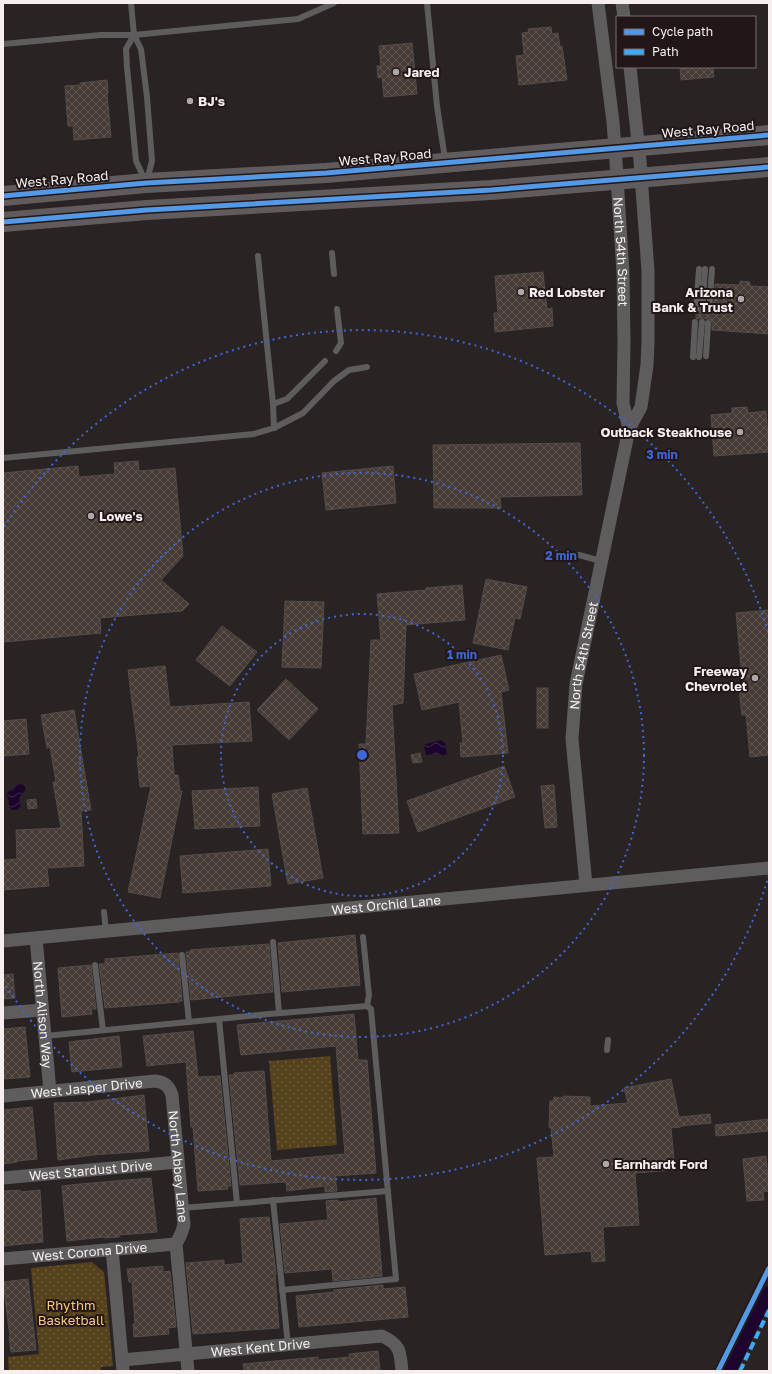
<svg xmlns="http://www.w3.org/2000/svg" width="772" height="1374" font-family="'Golos Text',sans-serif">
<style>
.park{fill:url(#park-dots)}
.water{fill:url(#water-waves)}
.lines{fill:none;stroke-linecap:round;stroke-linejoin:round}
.canal{stroke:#1d042c;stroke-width:12}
.building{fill:url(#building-cross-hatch);stroke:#514c4b}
.service{stroke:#5e5c5d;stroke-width:6}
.minor{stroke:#5e5c5d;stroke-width:13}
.primary{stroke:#605c5e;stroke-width:20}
.quiet{stroke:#3fa9f5;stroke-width:4;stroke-dasharray:8 4;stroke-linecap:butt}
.cycleway-casing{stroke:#221718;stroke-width:8}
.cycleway{stroke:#5399e6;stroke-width:5}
.ring{fill:none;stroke:#3e66db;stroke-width:2;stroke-dasharray:2 4}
.poi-dot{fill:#afa8a8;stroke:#221718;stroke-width:1.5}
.labels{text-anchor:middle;stroke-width:4;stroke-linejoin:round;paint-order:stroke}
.poi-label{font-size:13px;font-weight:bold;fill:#f7efef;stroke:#221718;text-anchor:start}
.street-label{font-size:13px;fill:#f7efef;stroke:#221718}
.park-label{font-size:13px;fill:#faca76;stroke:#221718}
.centre{fill:#3e66db;stroke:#221718;stroke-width:2}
.ring-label{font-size:12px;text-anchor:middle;font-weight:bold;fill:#3e66db;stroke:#221718;stroke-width:4;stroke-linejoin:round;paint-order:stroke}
</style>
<defs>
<pattern id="park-dots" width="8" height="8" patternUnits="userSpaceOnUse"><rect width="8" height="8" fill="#56411d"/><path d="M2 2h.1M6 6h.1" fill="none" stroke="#6f5d3e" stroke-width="1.8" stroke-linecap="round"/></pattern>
<pattern id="water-waves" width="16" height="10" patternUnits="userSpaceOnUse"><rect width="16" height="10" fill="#1d042c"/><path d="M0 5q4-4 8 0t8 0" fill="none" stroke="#3f294b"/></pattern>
<pattern id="building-cross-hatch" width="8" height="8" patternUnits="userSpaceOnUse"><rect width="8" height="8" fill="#473b36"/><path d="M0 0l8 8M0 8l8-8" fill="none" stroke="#625853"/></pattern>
</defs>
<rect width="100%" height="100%" fill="#292323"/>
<g class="park">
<path d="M330,1056L337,1145L277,1150L269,1061Z"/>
<path d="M92,1262L104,1272L113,1366L101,1367V1371H9L8,1357L39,1354L31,1268Z"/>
</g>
<g class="water">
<path d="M441,740L445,743L447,754L439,756L438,753L426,755L424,746L426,744Z"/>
<path d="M22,784C30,789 22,793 19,798L21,806L17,810H12L9,807V801L6,794L9,791L13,790L17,785Z"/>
</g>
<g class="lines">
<path class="canal" d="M730,1371L769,1292"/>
</g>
<g class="building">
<path d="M551,27L552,34L558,33L560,47L562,46L567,80L519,85L516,56L524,55L522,33L529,32L528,29Z"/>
<path d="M412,43L417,94L384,97L382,77L378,78L377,66H381L379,46Z"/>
<path d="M680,67H713L714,77L681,80Z"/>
<path d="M107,80L108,93L107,94L111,137L74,140L73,126H68L65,86L80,85V83Z"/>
<path d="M543,272L547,309L552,308L553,326L495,332L494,313H498L495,276Z"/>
<path d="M740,281L750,282V286L769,287V334L712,330V323L711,320L702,318L698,319L696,318V314H698L701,315L706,314L709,315L713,313L715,284L740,285Z"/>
<path d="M747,407L748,413L766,411L769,452L714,456L711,415L732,413V408Z"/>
<path d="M580,443L582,495L500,497L501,508H434L433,445Z"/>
<path d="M138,461L139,471L175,468L183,556L161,580L189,604L182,611L100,618L101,633L4,642L3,627V473L78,466L79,477L115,474L114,463Z"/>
<path d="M393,466L396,503L326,510L322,473Z"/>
<path d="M486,579L527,587L520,619L515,618L508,650L473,643Z"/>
<path d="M462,585L465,620L406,625L403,703L392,705L399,833L363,834L359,744H366L371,640H381L377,594L426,590V588Z"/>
<path d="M285,601L324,602L321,668L282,667Z"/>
<path d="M769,610V755L750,757L746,715H742L739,689L743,688L736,613Z"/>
<path d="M222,626L257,652L230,686L196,660Z"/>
<path d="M501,655L509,690L501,692L508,753L461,757L460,743H463L459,702L422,710L414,674Z"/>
<path d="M165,666L170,707L249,702L252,741L172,745L174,775H178L180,791H182L160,898L128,892L151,786L140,787L137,757H139L128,670Z"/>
<path d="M286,679L318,709L289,740L257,710Z"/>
<rect x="537" y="688" width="11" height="40"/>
<path d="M74,710L91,810L81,811L84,866L47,868L49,886L3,890V860L17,859L16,830L61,828L53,782H56L50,747L47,748L41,715Z"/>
<path d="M26,719L29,754L3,756V721Z"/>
<path d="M420,753L422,762L413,763L411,755Z"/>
<path d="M504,766L515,797L418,832L407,801Z"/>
<path d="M554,785L557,827L545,828L541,786Z"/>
<path d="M258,787L260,826L195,829L192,791Z"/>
<path d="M307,788L323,878L288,884L272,794Z"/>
<path d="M36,799L37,808L28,809L27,800Z"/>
<path d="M268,849L271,886L183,893L180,856Z"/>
<path d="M355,935L360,985L282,992L278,943Z"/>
<path d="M269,944L273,992L191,1000L186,952H190V950Z"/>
<path d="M178,953L182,1001H179V1002L105,1008L99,964H105V959Z"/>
<path d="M91,965L96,1009H91L92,1014L62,1017L58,968Z"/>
<path d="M13,974L15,998L3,999V975Z"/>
<path d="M354,1014L358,1060H367L376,1173L335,1176L337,1191L325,1192V1186L287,1191L286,1182L240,1185L229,1075H234V1073L264,1071L271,1161L345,1154L336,1046L241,1055L237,1025Z"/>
<path d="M25,1027L30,1077L3,1079V1029Z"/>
<path d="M193,1031L198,1077L220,1076L231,1186H227L228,1189L198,1191L193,1127H191L186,1062L147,1066L143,1036Z"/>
<path d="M119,1036L122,1067L72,1072L69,1042Z"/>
<path d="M671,1079L679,1117L710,1114L711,1123L681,1126V1127L671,1128L675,1170L635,1173L639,1225L603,1227L605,1261L592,1262L591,1251L545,1255L537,1158L554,1157L551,1128L549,1127L550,1101H553L554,1097L563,1098V1096L590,1097V1106L628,1103L624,1088Z"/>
<path d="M144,1095L149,1151L92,1155L58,1160L54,1103L88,1102Z"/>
<path d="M32,1107L37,1159L17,1161V1162L3,1164V1110Z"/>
<path d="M769,1119V1131L716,1136L715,1125Z"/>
<path d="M766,1156L769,1191L763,1192L764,1200L747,1201L743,1159Z"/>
<path d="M151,1178L157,1232L119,1235V1237L104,1238V1237L67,1241L62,1186L80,1184Z"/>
<path d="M20,1190V1192L40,1190L43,1242L3,1246V1191Z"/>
<path d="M376,1198L382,1276L333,1281L332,1269L285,1273L280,1224L328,1220L326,1201L338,1200V1202Z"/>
<path d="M269,1217L276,1274H275L279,1328L193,1334L186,1263L224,1260V1265L243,1263L240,1219Z"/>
<path d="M163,1266V1272L170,1271L176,1327L168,1328L169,1334L134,1337L133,1324H135L132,1282H129L127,1269Z"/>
<path d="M28,1279L36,1350L11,1352L9,1337H10L3,1282Z"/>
<path d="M383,1285V1289L405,1287L408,1317L299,1327L296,1296L334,1292V1290Z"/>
<path d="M378,1351L380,1371H244L243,1364L318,1357V1360L350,1357L349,1354Z"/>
</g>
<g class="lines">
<g class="service">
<path d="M131,3L134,35L141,49L147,97L152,161L147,180"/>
<path d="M427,3L437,106L445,159"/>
<path d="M134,35L126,49L127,67L136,161L145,180"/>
<path d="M3,44L101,35H134L298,19L334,3"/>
<path d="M332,253L334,274"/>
<path d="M258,256L273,404L287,399L325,361"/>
<path d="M696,310L699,269"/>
<path d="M702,311L705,269"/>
<path d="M709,311L712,269"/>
<path d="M336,351L341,343L337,309"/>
<path d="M706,356L708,323"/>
<path d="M693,357L695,322"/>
<path d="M699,357L702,322"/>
<path d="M273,404L274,428"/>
<path d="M3,458L254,434L274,428L303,413L334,381L349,370L367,367"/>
<path d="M579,555L601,561"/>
<path d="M104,912L106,931"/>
<path d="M363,937L369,995L367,1006"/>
<path d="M273,942L279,1013"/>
<path d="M182,955L189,1022"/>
<path d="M95,965L103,1030"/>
<path d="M219,1019L269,1014L367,1006L371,1009L396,1279L282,1290"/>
<path d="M45,1036L219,1019L237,1203"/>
<path d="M607,1050L608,1040"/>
<path d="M273,1200L288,1345"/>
<path d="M182,1208L388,1191"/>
</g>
<g class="minor">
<path id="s1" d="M598,3L613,122L616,162L623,273L624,342L623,403L629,429"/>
<path d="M622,3L624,17"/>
<path id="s2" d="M586,885L572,739L576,684L629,429L641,407L647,365L648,342V271L640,161L630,67"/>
<path id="s3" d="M36,938L50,1091"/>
<path id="s4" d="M3,941L769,868"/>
<path d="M3,1013L42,1010"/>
<path id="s5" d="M3,1096L155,1081C165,1082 169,1086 172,1095L184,1225L181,1234L176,1244"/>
<path id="s6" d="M3,1178L178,1162"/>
<path d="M176,1244L188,1371"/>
<path d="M112,1249L123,1371"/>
<path id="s7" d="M3,1259L176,1244"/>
<path id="s8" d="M122,1360L382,1336C401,1345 400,1352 402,1371"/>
</g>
<g class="primary">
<path d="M3,196L146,183L326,173L769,135"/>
<path d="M3,222L147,210L491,190L769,167"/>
</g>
<path class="quiet" d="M740,1371L769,1310"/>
<defs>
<g id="cycleway">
<path d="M3,196L146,183L326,173L769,135"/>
<path d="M3,222L147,210L491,190L769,167"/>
<path d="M718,1371L769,1268"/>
</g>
</defs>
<use href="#cycleway" class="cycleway-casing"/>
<use href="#cycleway" class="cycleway"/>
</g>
<g class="ring">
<circle cx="362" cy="755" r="141"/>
<circle cx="362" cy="755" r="282"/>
<path d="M769 875A424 424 0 0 1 4 983M4 527A424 424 0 0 1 769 635"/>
</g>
<g class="poi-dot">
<circle cx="396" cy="72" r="4"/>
<circle cx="190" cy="101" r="4"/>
<circle cx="521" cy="292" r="4"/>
<circle cx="741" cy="299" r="4"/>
<circle cx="740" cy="432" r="4"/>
<circle cx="91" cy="516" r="4"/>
<circle cx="755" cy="678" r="4"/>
<circle cx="606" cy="1164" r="4"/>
</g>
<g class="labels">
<g class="poi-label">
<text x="404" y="77">Jared</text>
<text x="198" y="106">BJ's</text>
<text x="529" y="297">Red Lobster</text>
<text x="733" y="297" text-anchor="end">Arizona<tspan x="733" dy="15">Bank &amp; Trust</tspan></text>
<text x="732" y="437" text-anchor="end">Outback Steakhouse</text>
<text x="99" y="521">Lowe's</text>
<text x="747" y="676" text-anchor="end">Freeway<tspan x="747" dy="15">Chevrolet</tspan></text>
<text x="614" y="1169">Earnhardt Ford</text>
</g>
<g class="street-label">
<text transform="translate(708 129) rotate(-5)" y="5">West Ray Road</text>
<text transform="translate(385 157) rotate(-5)" y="5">West Ray Road</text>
<text transform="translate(62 179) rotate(-5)" y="5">West Ray Road</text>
<text dy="5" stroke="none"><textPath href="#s1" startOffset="250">North 54th Street</textPath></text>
<text dy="5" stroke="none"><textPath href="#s2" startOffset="231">North 54th Street</textPath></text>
<text dy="5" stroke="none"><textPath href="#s4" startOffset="385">West Orchid Lane</textPath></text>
<text dy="5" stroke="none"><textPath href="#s3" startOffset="77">North Alison Way</textPath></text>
<text dy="5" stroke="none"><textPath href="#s5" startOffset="84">West Jasper Drive</textPath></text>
<text dy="5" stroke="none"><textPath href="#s5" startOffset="248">North Abbey Lane</textPath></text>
<text dy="5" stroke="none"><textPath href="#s6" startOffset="88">West Stardust Drive</textPath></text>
<text dy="5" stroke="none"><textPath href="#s7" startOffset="87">West Corona Drive</textPath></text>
<text dy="5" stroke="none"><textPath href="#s8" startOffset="139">West Kent Drive</textPath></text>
</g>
<g class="park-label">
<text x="71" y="1310">Rhythm<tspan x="71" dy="15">Basketball</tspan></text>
</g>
</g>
<circle cx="362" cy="755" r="6" class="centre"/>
<g class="ring-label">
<text x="662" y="459">3 min</text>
<text x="561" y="560">2 min</text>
<text x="462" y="659">1 min</text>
</g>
<rect width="772" height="1374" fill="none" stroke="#f7efef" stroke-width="8"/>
<rect x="616" y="16" width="140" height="52" fill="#221718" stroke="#776d6e"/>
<rect x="624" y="29" width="20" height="6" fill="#5399e6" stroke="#776d6e"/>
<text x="652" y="36" font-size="12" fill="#f7efef">Cycle path</text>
<rect x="624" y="49" width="20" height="6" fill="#3fa9f5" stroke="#776d6e"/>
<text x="652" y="56" font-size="12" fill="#f7efef">Path</text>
</svg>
